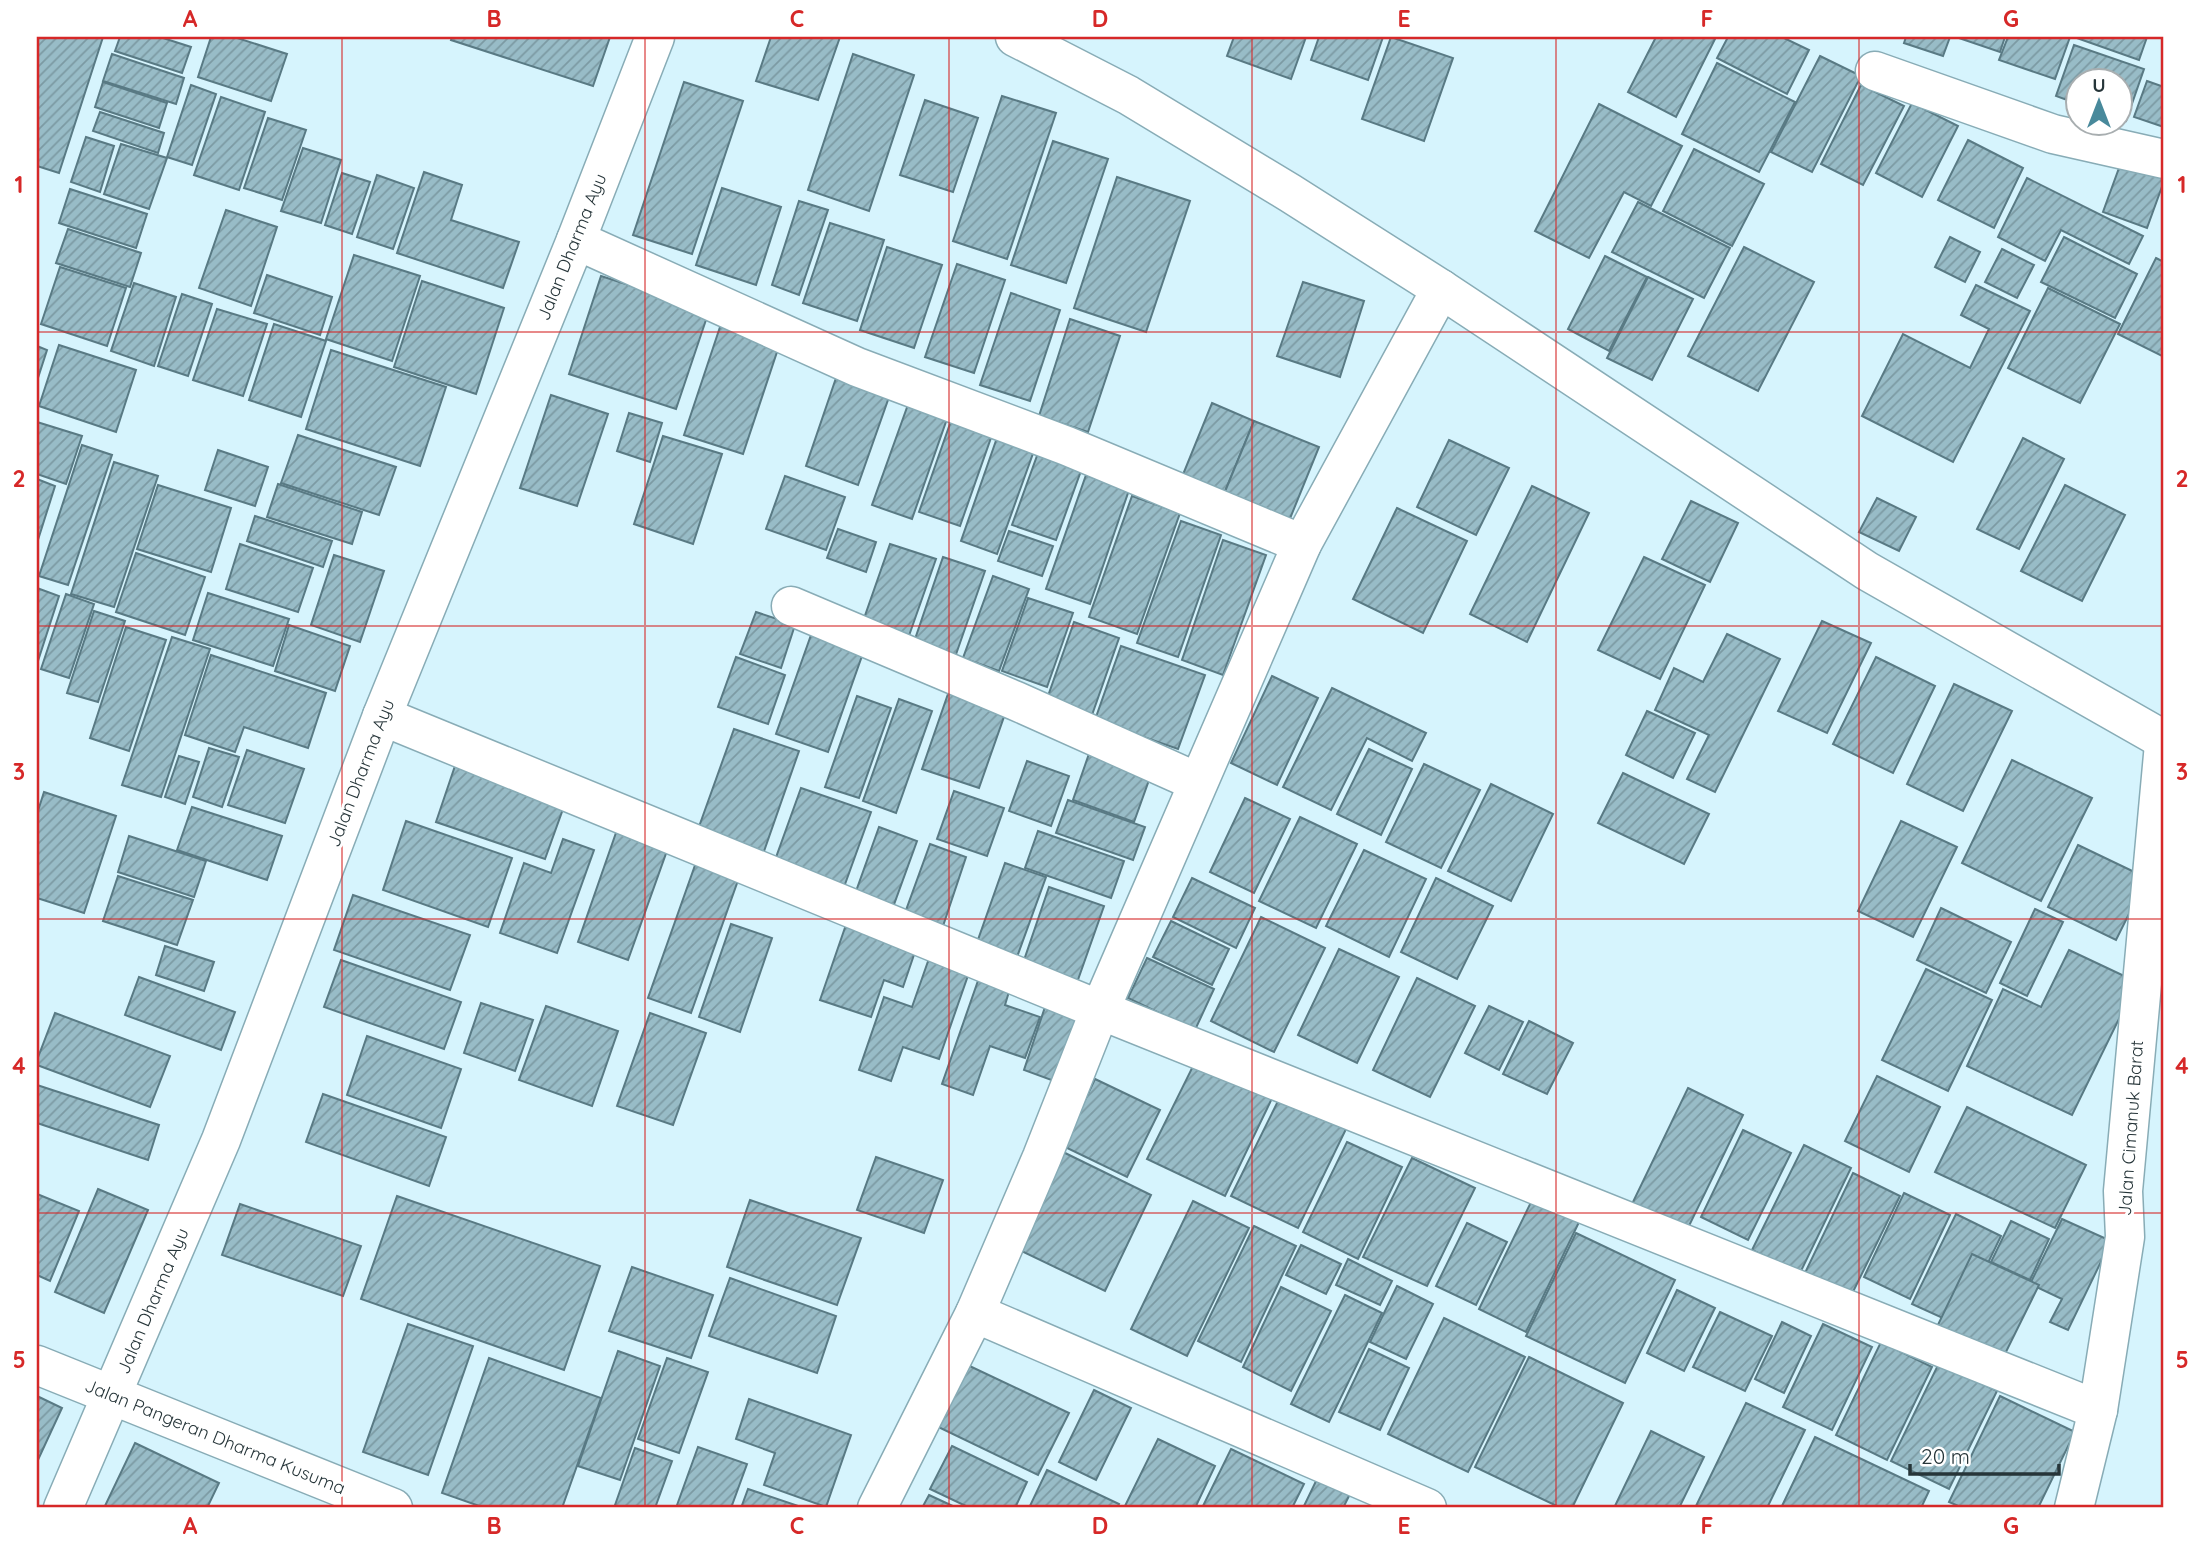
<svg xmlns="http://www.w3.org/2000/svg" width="2201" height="1545" font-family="Quicksand,sans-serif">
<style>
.building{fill:url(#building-hatch);stroke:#597a84;stroke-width:2}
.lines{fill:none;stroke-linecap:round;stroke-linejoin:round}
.street-casing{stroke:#88acb6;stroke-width:41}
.secondary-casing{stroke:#88acb6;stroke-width:41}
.street{stroke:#fff;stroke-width:38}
.secondary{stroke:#fff;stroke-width:38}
.grid{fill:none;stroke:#d62828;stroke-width:2;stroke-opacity:0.55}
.labels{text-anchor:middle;stroke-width:6;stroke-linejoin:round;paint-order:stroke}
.street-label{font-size:18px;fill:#263539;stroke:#fff}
.neatline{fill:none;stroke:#d62828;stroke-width:2.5}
.grid-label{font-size:23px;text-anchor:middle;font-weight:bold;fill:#d62828}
</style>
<defs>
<pattern id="building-hatch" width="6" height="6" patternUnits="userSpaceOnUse" patternTransform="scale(1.75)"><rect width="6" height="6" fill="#98bcc7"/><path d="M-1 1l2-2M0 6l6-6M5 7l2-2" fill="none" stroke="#7c9aa3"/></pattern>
</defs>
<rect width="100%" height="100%" fill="#d6f4fd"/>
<g class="building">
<path d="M38,37H103L59,173L37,166Z"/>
<path d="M120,37H160L191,47L182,73L115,51Z"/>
<path d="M211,37H234L287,54L271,101L198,77Z"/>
<path d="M452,37H610L593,86L451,40Z"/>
<path d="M771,37H840L818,100L756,81Z"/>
<path d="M1234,37H1306L1291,79L1227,56Z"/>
<path d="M1319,37H1383L1368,80L1311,60Z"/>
<path d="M1391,37L1453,58L1424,141L1362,119Z"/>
<path d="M1656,37H1716L1676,117L1628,92Z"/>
<path d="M1728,37H1782L1809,50L1787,94L1717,58Z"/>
<path d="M1906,37H1950L1943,56L1904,43Z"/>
<path d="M1956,37H2005L2000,52Z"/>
<path d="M2008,37H2070L2055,79L1999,60Z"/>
<path d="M2074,37H2147L2139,60Z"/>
<path d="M2074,45L2144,69L2126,121L2120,119V80H2078V104L2056,96Z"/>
<path d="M112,54L184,78L176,104L103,81Z"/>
<path d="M853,54L914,75L869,211L808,190Z"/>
<path d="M1820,56L1861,76L1812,172L1771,152Z"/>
<path d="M1717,63L1795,102L1759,172L1682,134Z"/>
<path d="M2147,81L2164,87V127L2134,117Z"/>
<path d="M103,82L167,103L159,128L95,107Z"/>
<path d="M684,82L743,101L692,254L633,235Z"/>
<path d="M191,85L216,94L192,165L167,157Z"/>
<path d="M1861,85L1904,106L1863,185L1821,164Z"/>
<path d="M1002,96L1056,113L1007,259L953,241Z"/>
<path d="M221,97L265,112L239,190L194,175Z"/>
<path d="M925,100L978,118L953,192L900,175Z"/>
<path d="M1912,103L1958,126L1922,197L1876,173Z"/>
<path d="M1599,104L1682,146L1651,206L1624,192L1589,258L1535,231Z"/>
<path d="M100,112L164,133L158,153L93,131Z"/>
<path d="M268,118L306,130L282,200L244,188Z"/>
<path d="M86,137L114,146L100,192L71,182Z"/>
<path d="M1968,140L2023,168L1994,228L1938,200Z"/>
<path d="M1053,141L1108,159L1066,283L1011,265Z"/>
<path d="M121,144L167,158L149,209L104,194Z"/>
<path d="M303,148L341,160L321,223L281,211Z"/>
<path d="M1694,149L1764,184L1732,246L1663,211Z"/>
<path d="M2123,157L2164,172V181L2147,228L2103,212Z"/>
<path d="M424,172L462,185L451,220L519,242L503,288L397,253Z"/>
<path d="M342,173L370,182L352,234L325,225Z"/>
<path d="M377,175L414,188L393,249L357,237Z"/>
<path d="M1117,177L1190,201L1146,332L1074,308Z"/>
<path d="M2027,178L2143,236L2129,264L2061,230L2045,261L1998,237Z"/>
<path d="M722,188L781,207L756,285L696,265Z"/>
<path d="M70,189L147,214L136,248L59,223Z"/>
<path d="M799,201L828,210L799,295L772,285Z"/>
<path d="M1638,202L1730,248L1704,298L1612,252Z"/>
<path d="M226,210L277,227L251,306L199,288Z"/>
<path d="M830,223L884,240L857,321L803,303Z"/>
<path d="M68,229L141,253L130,287L56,263Z"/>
<path d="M1950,237L1980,252L1965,282L1935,267Z"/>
<path d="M2064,237L2137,274L2115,318L2041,282Z"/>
<path d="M887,247L942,265L914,348L860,330Z"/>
<path d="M1744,247L1814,282L1758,391L1688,356Z"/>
<path d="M2002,249L2034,265L2017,298L1985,282Z"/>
<path d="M354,255L420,276L392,361L326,339Z"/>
<path d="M1605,256L1647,277L1609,351L1568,329Z"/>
<path d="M2156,258L2164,262V357L2118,334Z"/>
<path d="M957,264L1005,280L974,373L925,357Z"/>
<path d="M60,267L126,288L107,346L41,324Z"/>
<path d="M267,275L332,297L320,335L254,313Z"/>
<path d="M601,276L709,311L676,409L569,374Z"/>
<path d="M1648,277L1693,299L1652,380L1607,358Z"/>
<path d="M422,281L504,308L476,394L394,367Z"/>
<path d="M1303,282L1364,301L1340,377L1277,356Z"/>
<path d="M134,283L176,297L154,366L111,351Z"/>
<path d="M1976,285L2030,311L1953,462L1862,416L1903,334L1970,368L1989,329L1961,315Z"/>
<path d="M2048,288L2120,324L2080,403L2008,368Z"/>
<path d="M1011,293L1060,310L1030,401L980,385Z"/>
<path d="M182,294L212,304L188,376L158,366Z"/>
<path d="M217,309L267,324L243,396L193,380Z"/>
<path d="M1070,319L1120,336L1088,432L1039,416Z"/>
<path d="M722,321L781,340L743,454L684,435Z"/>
<path d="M274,324L326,341L301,417L249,400Z"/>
<path d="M59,345L136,370L116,432L39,406Z"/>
<path d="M37,346L47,350L37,381Z"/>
<path d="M331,350L446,387L420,466L306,429Z"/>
<path d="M836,378L889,397L858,485L806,466Z"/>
<path d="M551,395L608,414L577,506L520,488Z"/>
<path d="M910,399L949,413L912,519L872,505Z"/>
<path d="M1212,403L1254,421L1224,494L1182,477Z"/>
<path d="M629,413L662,423L650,462L617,451Z"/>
<path d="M952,418L993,432L960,526L919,512Z"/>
<path d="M1254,421L1319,447L1289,521L1224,494Z"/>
<path d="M37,422L82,436L66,484L37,474Z"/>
<path d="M999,432L1036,445L997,554L961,541Z"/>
<path d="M298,435L396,467L379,515L281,483Z"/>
<path d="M663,436L722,454L693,544L634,524Z"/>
<path d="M2023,438L2064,459L2019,549L1977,529Z"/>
<path d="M1449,440L1509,468L1476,535L1417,507Z"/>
<path d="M82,445L112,455L68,585L39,576Z"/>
<path d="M218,450L268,467L255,506L205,490Z"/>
<path d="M1038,453L1082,468L1056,540L1012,525Z"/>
<path d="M114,462L158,476L114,607L71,594Z"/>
<path d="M1086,475L1129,490L1090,604L1046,589Z"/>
<path d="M785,476L845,497L826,550L766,529Z"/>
<path d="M37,479L55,486L37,543Z"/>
<path d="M278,484L362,512L352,544L267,517Z"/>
<path d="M158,485L231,508L211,572L137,549Z"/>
<path d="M2065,485L2125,515L2082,601L2021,571Z"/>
<path d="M1532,486L1589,513L1527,642L1470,614Z"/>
<path d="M1132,496L1180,513L1137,634L1089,617Z"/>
<path d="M1877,498L1916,517L1899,551L1859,532Z"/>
<path d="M1691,501L1738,523L1710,582L1662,559Z"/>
<path d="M1397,508L1467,541L1423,633L1353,599Z"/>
<path d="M255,516L332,541L323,567L247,541Z"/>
<path d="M1181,521L1221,535L1178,657L1137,643Z"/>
<path d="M838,529L876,542L866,572L827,558Z"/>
<path d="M1009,531L1053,546L1042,576L998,561Z"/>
<path d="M1223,540L1266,555L1223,675L1182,660Z"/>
<path d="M240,544L313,568L298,612L226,589Z"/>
<path d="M890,544L936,559L905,647L860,630Z"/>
<path d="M136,553L205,577L185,635L116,612Z"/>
<path d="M334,555L384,571L360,642L311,625Z"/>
<path d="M943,557L985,571L953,663L912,648Z"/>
<path d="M1644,557L1705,585L1660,679L1598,650Z"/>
<path d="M993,576L1029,589L999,671L963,658Z"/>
<path d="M37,588L59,596L37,664Z"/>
<path d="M208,593L289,619L273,666L193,640Z"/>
<path d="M66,594L94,604L69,678L41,669Z"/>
<path d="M1028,598L1073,613L1047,687L1002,671Z"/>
<path d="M94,611L125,621L98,702L67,693Z"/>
<path d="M756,612L795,625L781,668L740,654Z"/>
<path d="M1822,621L1871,643L1827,733L1778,711Z"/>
<path d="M1074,622L1119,638L1092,715L1047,699Z"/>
<path d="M289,625L350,646L335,691L275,671Z"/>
<path d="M126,627L166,640L129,751L90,738Z"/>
<path d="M1727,634L1780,659L1715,792L1687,779L1709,735L1655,710L1674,668L1703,682Z"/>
<path d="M811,635L863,653L828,752L776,734Z"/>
<path d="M172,637L210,649L161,797L122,785Z"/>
<path d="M1121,646L1205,675L1178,749L1095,720Z"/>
<path d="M211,655L326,693L308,748L244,727L235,752L185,735Z"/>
<path d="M736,657L785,675L768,724L718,707Z"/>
<path d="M1876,657L1935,686L1893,773L1833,744Z"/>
<path d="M1272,676L1318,698L1277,785L1231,763Z"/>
<path d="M1954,684L2012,711L1963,811L1907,784Z"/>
<path d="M1332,688L1426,733L1412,761L1367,738L1331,810L1283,787Z"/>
<path d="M949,691L1006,711L979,788L922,769Z"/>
<path d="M857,696L891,708L859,798L825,787Z"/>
<path d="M899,699L932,711L896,813L863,801Z"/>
<path d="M1647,711L1695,733L1673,778L1626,755Z"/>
<path d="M734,729L799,751L762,857L696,835Z"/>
<path d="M1092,745L1154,766L1134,822L1073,800Z"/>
<path d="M209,748L239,757L222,807L193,797Z"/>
<path d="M1369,749L1412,769L1381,835L1337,814Z"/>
<path d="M247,750L304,769L285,823L228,805Z"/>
<path d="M179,756L199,762L185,804L165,797Z"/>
<path d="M458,757L568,795L545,859L436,822Z"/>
<path d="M2012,760L2092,798L2041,901L1962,863Z"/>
<path d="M1027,761L1069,776L1051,826L1009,811Z"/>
<path d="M1424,764L1480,790L1441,868L1386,842Z"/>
<path d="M1623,773L1709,814L1684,864L1598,823Z"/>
<path d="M1491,784L1553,814L1511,901L1448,871Z"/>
<path d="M801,788L871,812L844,887L774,863Z"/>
<path d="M954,791L1004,808L987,856L937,839Z"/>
<path d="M44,792L116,816L84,913L37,898V814Z"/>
<path d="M1245,798L1290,819L1254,893L1210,872Z"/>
<path d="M1068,800L1145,827L1133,860L1056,833Z"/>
<path d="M192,807L282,836L267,880L177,850Z"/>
<path d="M1300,817L1357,844L1316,928L1259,901Z"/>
<path d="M406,821L512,858L488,927L383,890Z"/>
<path d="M1901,821L1957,847L1913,937L1858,911Z"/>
<path d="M618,827L669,845L628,960L578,942Z"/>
<path d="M879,827L917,841L892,910L854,897Z"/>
<path d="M1038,831L1124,861L1111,898L1025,868Z"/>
<path d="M129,836L206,861L194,897L118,872Z"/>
<path d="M563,839L594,850L557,953L500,933L524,863L551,873Z"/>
<path d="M930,844L966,857L943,926L905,913Z"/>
<path d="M2078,845L2147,878L2116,940L2048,907Z"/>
<path d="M1364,850L1426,879L1389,957L1326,926Z"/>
<path d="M699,854L742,869L691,1013L648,998Z"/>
<path d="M1005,863L1046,877L1013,968L973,954Z"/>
<path d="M118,876L193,900L177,945L103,921Z"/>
<path d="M1192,878L1255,908L1236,948L1173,917Z"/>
<path d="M1436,878L1493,906L1457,979L1401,952Z"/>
<path d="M1049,887L1104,906L1074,991L1020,972Z"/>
<path d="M353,895L470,935L450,990L334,950Z"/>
<path d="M1941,908L2011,942L1986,993L1917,960Z"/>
<path d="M2035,909L2063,922L2027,996L2000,983Z"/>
<path d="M849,916L919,940L903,987L884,980L871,1017L820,1000Z"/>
<path d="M1261,917L1325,948L1274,1052L1211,1021Z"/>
<path d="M1171,921L1229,949L1212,985L1153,957Z"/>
<path d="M731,924L772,938L740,1032L699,1017Z"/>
<path d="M165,946L214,962L204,991L156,975Z"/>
<path d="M933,947L973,961L939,1059L903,1047L891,1081L859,1070L884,997L912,1007Z"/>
<path d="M1339,949L1399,977L1357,1063L1298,1035Z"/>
<path d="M2069,950L2137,982L2072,1115L1967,1066L2003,989L2041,1007Z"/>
<path d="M1147,958L1214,989L1195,1030L1128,998Z"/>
<path d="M341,960L461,1002L444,1049L324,1007Z"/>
<path d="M1926,969L1992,1000L1948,1091L1882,1060Z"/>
<path d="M980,975L1011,985L1005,1005L1040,1017L1025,1058L990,1046L973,1095L942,1084Z"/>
<path d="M139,977L235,1012L221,1050L125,1015Z"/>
<path d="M1417,978L1475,1006L1430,1097L1373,1070Z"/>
<path d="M1047,1001L1090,1016L1065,1085L1024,1070Z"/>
<path d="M481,1003L533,1020L515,1071L464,1053Z"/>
<path d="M546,1006L618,1031L592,1106L519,1080Z"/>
<path d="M1489,1006L1523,1022L1499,1070L1465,1053Z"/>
<path d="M55,1013L170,1056L150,1107L37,1065V1060Z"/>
<path d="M650,1013L706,1033L673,1125L617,1106Z"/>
<path d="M1529,1021L1573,1043L1547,1094L1503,1074Z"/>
<path d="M367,1036L461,1069L441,1128L347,1095Z"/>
<path d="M1200,1052L1277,1088L1225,1196L1147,1159Z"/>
<path d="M1877,1076L1940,1107L1909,1172L1845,1141Z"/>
<path d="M1095,1079L1160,1110L1127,1177L1063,1146Z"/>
<path d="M37,1085L159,1125L148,1160L37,1123Z"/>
<path d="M1688,1088L1743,1115L1687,1230L1632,1204Z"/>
<path d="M323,1094L446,1137L429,1186L306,1142Z"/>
<path d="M1281,1095L1347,1127L1298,1228L1231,1196Z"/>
<path d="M1967,1107L2086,1165L2055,1228L1935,1172Z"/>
<path d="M1743,1130L1791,1153L1748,1240L1701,1217Z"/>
<path d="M1347,1142L1402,1167L1358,1259L1303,1232Z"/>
<path d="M1804,1145L1851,1168L1800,1273L1752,1250Z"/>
<path d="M1061,1151L1151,1195L1105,1291L1015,1248Z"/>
<path d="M876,1157L943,1180L924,1233L857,1210Z"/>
<path d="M1412,1158L1475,1188L1427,1286L1363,1257Z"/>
<path d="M1853,1173L1900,1196L1850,1298L1804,1275Z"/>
<path d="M98,1189L148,1210L104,1313L55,1292Z"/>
<path d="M1904,1193L1950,1215L1910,1299L1864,1277Z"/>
<path d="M37,1194L79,1211L50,1281L37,1275Z"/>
<path d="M397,1196L600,1266L564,1370L361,1299Z"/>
<path d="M1534,1196L1581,1218L1526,1332L1479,1309Z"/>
<path d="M750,1200L861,1238L837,1305L727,1267Z"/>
<path d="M1193,1201L1249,1228L1187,1356L1131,1329Z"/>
<path d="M240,1204L361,1246L343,1296L222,1255Z"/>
<path d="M1956,1214L2001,1236L1958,1325L1912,1304Z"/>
<path d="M2062,1219L2111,1241L2068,1330L2050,1322L2062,1299L2030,1284Z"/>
<path d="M2011,1221L2049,1239L2030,1280L1991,1262Z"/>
<path d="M1467,1223L1507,1242L1476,1305L1436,1286Z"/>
<path d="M1254,1226L1296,1246L1241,1362L1198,1341Z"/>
<path d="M1576,1233L1675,1280L1625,1383L1526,1336Z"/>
<path d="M1301,1245L1341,1264L1326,1294L1286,1275Z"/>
<path d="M1972,1254L2039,1285L2001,1362L1935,1331Z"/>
<path d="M1348,1259L1392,1281L1380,1305L1336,1285Z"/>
<path d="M632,1267L713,1295L691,1358L609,1331Z"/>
<path d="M730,1278L836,1316L817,1373L709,1336Z"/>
<path d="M1397,1286L1433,1304L1406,1359L1370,1342Z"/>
<path d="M1281,1287L1331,1311L1291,1391L1243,1367Z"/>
<path d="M1677,1290L1715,1308L1684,1371L1647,1353Z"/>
<path d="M1345,1295L1382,1313L1329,1422L1291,1404Z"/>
<path d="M1720,1312L1772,1336L1745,1391L1693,1367Z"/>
<path d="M1444,1318L1525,1357L1468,1472L1388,1434Z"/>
<path d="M1782,1322L1811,1336L1784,1393L1755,1379Z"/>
<path d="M408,1324L473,1346L428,1475L363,1452Z"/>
<path d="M1823,1324L1872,1347L1832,1430L1783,1407Z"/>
<path d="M1881,1342L1932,1367L1887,1460L1836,1435Z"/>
<path d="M1369,1349L1409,1368L1380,1430L1339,1412Z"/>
<path d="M618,1351L660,1366L620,1480L578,1466Z"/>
<path d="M1529,1357L1623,1403L1572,1508H1561L1475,1467Z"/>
<path d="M489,1358L601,1398L562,1508H485L442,1493Z"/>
<path d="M667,1358L708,1372L679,1453L638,1439Z"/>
<path d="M959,1361L1069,1413L1038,1475L930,1423Z"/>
<path d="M1939,1363L1997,1391L1949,1489L1891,1461Z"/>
<path d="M1094,1390L1131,1408L1096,1480L1059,1462Z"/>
<path d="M37,1396L62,1408L37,1462Z"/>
<path d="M2000,1396L2075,1432L2038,1508H1963L1949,1502Z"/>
<path d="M749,1399L851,1435L826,1507L764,1485L775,1453L736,1439Z"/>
<path d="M1746,1403L1805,1430L1767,1508H1695Z"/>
<path d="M1651,1431L1704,1457L1679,1508H1614Z"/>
<path d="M1815,1437L1929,1491L1921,1508H1781Z"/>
<path d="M1158,1439L1215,1466L1195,1508H1124Z"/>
<path d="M135,1443L219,1483L207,1508H104Z"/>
<path d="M952,1446L1027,1482L1015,1508H970L930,1489Z"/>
<path d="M698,1447L747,1464L731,1508H676Z"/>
<path d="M635,1448L672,1461L655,1508H614Z"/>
<path d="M1231,1449L1304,1484L1292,1508H1202Z"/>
<path d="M1047,1470L1119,1504L1117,1508H1029Z"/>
<path d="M1317,1479L1350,1494L1343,1508H1303Z"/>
<path d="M748,1489L804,1508H741Z"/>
<path d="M929,1495L957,1508H922Z"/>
</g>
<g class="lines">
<defs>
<g id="street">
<path d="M1015,37L1128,95L1290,193L1441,289L1867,571L2164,740"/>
<path d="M1875,71L2053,134L2164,159"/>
<path d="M576,240L857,367L1067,446L1302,544"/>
<path d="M791,606L1016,701L1197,782"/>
<path d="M382,716L1100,1010L2098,1410"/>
<path d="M975,1313L1427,1508"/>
<path d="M37,1365L393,1508"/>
<path d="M63,1508L221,1140L382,716L576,240L655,37"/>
<path d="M877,1508L975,1313L1042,1157L1100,1010L1302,544L1441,289"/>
</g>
<path id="secondary" d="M2074,1508L2098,1410L2125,1237L2123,1191L2164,744"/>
</defs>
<use href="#street" class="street-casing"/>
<use href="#secondary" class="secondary-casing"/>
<use href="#street" class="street"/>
<use href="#secondary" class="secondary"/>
</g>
<path class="grid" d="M342,37V1508M645,37V1508M949,37V1508M1252,37V1508M1556,37V1508M1859,37V1508M37,332H2164M37,626H2164M37,919H2164M37,1213H2164"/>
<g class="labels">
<g class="street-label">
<text transform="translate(572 247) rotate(-68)" y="6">Jalan Dharma Ayu</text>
<text transform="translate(361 773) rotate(-69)" y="6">Jalan Dharma Ayu</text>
<text transform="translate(2131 1128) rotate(-86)" y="6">Jalan Cimanuk Barat</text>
<text transform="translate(153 1301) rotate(-67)" y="6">Jalan Dharma Ayu</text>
<text transform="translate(215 1437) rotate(22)" y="6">Jalan Pangeran Dharma Kusuma</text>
</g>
</g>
<rect width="2201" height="1545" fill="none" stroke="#ffffff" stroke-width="77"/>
<g transform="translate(2099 102)"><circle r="33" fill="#ffffff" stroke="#a8aeb0" stroke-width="2"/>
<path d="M0-5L12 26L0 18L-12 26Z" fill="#48899b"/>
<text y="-10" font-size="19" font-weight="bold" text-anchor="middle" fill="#263539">U</text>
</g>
<path d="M1910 1464v10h149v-10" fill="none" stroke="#263539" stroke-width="3.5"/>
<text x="1921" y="1464" font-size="21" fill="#263539" stroke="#ffffff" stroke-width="5" paint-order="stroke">20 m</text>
<rect x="38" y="38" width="2124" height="1468" class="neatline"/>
<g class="grid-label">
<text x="190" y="27">A</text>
<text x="494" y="27">B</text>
<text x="797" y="27">C</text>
<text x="1100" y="27">D</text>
<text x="1404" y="27">E</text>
<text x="1707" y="27">F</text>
<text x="2011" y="27">G</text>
<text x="19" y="193">1</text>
<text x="2182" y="193">1</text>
<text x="19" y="487">2</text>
<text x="2182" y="487">2</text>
<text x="19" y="780">3</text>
<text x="2182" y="780">3</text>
<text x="19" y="1074">4</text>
<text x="2182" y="1074">4</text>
<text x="19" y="1368">5</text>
<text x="2182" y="1368">5</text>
<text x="190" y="1534">A</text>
<text x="494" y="1534">B</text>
<text x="797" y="1534">C</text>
<text x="1100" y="1534">D</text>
<text x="1404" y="1534">E</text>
<text x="1707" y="1534">F</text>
<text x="2011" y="1534">G</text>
</g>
</svg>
